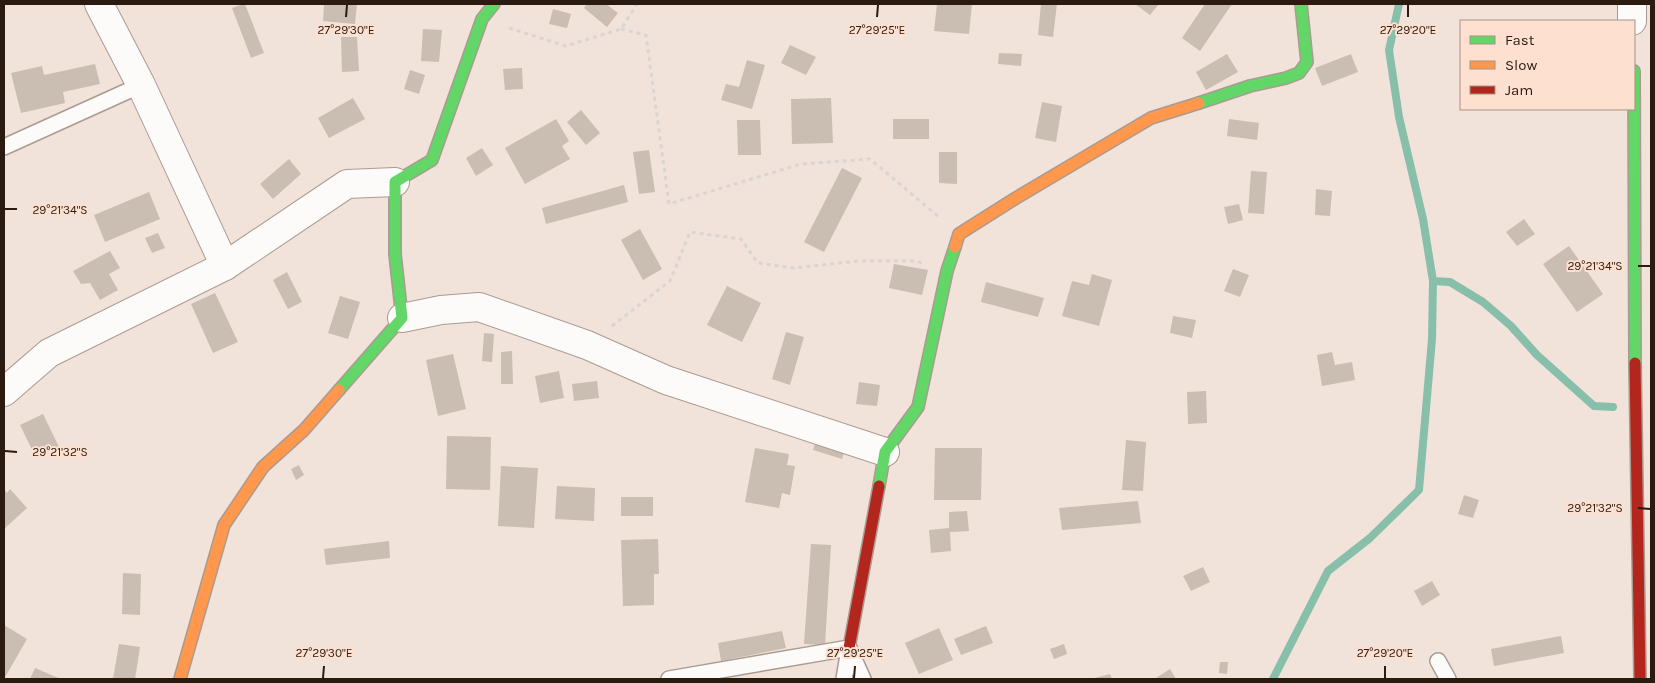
<svg xmlns="http://www.w3.org/2000/svg" width="1655" height="683" font-family="Karla,sans-serif">
<style>
.lines{fill:none;stroke-linecap:round;stroke-linejoin:round}
.stream{stroke:#88bfab;stroke-width:8}
.building{fill:#cabdb1}
.lane-casing{stroke:#aa9b92;stroke-width:18}
.street-casing{stroke:#aa9b92;stroke-width:30}
.fast-casing{stroke:#aa9b92;stroke-width:14}
.slow-casing{stroke:#aa9b92;stroke-width:14}
.jam-casing{stroke:#aa9b92;stroke-width:14}
.path{stroke:#dad5d2;stroke-width:3;stroke-dasharray:4 4;stroke-linecap:butt}
.lane{stroke:#fdfbf9;stroke-width:15}
.street{stroke:#fdfbf9;stroke-width:28}
.fast{stroke:#63d668;stroke-width:11}
.slow{stroke:#ff974d;stroke-width:11}
.jam{stroke:#b3261e;stroke-width:11}
.ticks{fill:none;stroke:#2b1a10;stroke-width:2}
.ticks-label{font-size:12px;text-anchor:middle;fill:#2b1a10;stroke:#fde0cf;stroke-width:4;stroke-linejoin:round;paint-order:stroke}
</style>
<rect width="100%" height="100%" fill="#f2e3da"/>
<g class="lines">
<g class="stream">
<path d="M1433,281L1450,282L1483,302L1511,326L1537,355L1594,406L1613,407"/>
<path d="M1273,679L1328,571L1370,538L1419,490L1432,339L1433,281L1423,219L1399,117L1389,50L1399,4"/>
</g>
</g>
<g class="building">
<path d="M243,4H245L264,53L251,58L232,8Z"/>
<path d="M324,4H357L355,24L323,21Z"/>
<path d="M587,4H606L618,13L607,27L584,8Z"/>
<path d="M937,4H972L969,34L934,31Z"/>
<path d="M1041,4H1057L1053,37L1038,35Z"/>
<path d="M1135,4H1159L1150,15Z"/>
<path d="M1205,4H1232L1200,51L1182,38Z"/>
<path d="M553,9L571,14L567,28L549,24Z"/>
<path d="M423,29L442,30L439,62L421,61Z"/>
<path d="M341,37H357L359,71L342,72Z"/>
<path d="M790,45L816,57L806,75L781,63Z"/>
<path d="M999,53L1022,54L1021,66L998,64Z"/>
<path d="M1227,54L1238,72L1206,90L1196,72Z"/>
<path d="M1351,54L1358,72L1322,86L1315,68Z"/>
<path d="M747,60L765,65L752,109L721,100L726,84L739,87Z"/>
<path d="M95,64L100,84L63,92L65,103L21,113L11,73L42,66L44,75Z"/>
<path d="M522,68L523,89L505,90L503,69Z"/>
<path d="M410,70L425,75L419,94L404,89Z"/>
<path d="M353,98L365,119L329,138L318,118Z"/>
<path d="M831,98L833,143L792,144L791,99Z"/>
<path d="M1042,102L1062,106L1056,142L1035,138Z"/>
<path d="M581,110L600,133L586,145L567,122Z"/>
<path d="M556,119L569,141L562,146L570,159L525,184L505,148Z"/>
<rect x="893" y="119" width="36" height="20"/>
<path d="M1229,119L1259,123L1257,140L1227,136Z"/>
<path d="M737,120H760L761,155H738Z"/>
<path d="M482,148L493,165L476,176L466,158Z"/>
<path d="M649,150L655,192L639,194L633,152Z"/>
<path d="M939,152H957V184L939,183Z"/>
<path d="M289,159L301,174L273,199L260,184Z"/>
<path d="M842,168L862,178L824,252L804,242Z"/>
<path d="M1251,171L1267,172L1264,214L1248,213Z"/>
<path d="M624,185L628,202L546,224L542,208Z"/>
<path d="M1316,189L1332,191L1330,216L1315,215Z"/>
<path d="M149,192L160,219L105,242L94,215Z"/>
<path d="M1239,204L1243,220L1228,224L1224,207Z"/>
<path d="M1524,219L1535,234L1517,246L1506,232Z"/>
<path d="M640,229L662,269L643,280L621,240Z"/>
<path d="M158,233L165,248L152,253L145,238Z"/>
<path d="M1569,246L1603,294L1577,312L1543,264Z"/>
<path d="M110,251L120,268L109,274L118,290L100,300L90,283L81,284L73,271Z"/>
<path d="M894,264L928,270L922,295L889,288Z"/>
<path d="M1233,269L1249,275L1240,297L1224,291Z"/>
<path d="M287,272L302,302L288,309L273,280Z"/>
<path d="M1092,274L1112,280L1099,326L1062,316L1072,281L1089,285Z"/>
<path d="M986,282L1044,298L1038,317L981,302Z"/>
<path d="M727,286L761,303L742,342L707,325Z"/>
<path d="M215,293L238,342L213,353L191,304Z"/>
<path d="M340,296L360,302L348,339L328,333Z"/>
<path d="M1173,316L1196,320L1192,338L1170,333Z"/>
<path d="M786,332L804,337L790,385L772,379Z"/>
<path d="M484,333L494,334L492,362L482,361Z"/>
<path d="M512,351L513,384H501V352Z"/>
<path d="M1332,352L1335,365L1352,362L1355,380L1322,386L1317,355Z"/>
<path d="M453,354L466,409L438,416L426,360Z"/>
<path d="M559,371L564,398L540,403L535,376Z"/>
<path d="M597,381L599,398L574,401L572,384Z"/>
<path d="M859,382L880,385L877,406L856,404Z"/>
<path d="M1206,391L1207,423L1188,424L1187,392Z"/>
<path d="M43,414L59,447L36,458L20,425Z"/>
<path d="M819,432L848,441L842,459L813,450Z"/>
<path d="M447,436L491,437L490,490L446,489Z"/>
<path d="M1126,440L1146,442L1143,491L1122,490Z"/>
<path d="M755,448L789,454L787,465L795,466L790,495L782,493L779,508L745,502Z"/>
<path d="M935,448H982L981,500H934Z"/>
<path d="M299,465L304,475L296,480L291,469Z"/>
<path d="M501,466L538,468L534,528L498,526Z"/>
<path d="M557,486L595,488L594,521L555,519Z"/>
<path d="M4,489L7,493L10,489L27,508L4,529Z"/>
<path d="M1464,495L1479,500L1473,518L1458,514Z"/>
<rect x="621" y="497" width="32" height="19"/>
<path d="M1138,501L1141,523L1062,530L1059,508Z"/>
<path d="M967,511L969,531L950,532L951,551L931,553L929,530L949,528V512Z"/>
<path d="M658,539L659,574H654V605L623,606L621,540Z"/>
<path d="M389,541L390,558L326,565L324,549Z"/>
<path d="M811,544L831,545L825,645L804,644Z"/>
<path d="M1203,567L1210,582L1191,591L1183,576Z"/>
<path d="M123,573L141,574L140,615L122,614Z"/>
<path d="M1432,581L1440,595L1422,606L1414,591Z"/>
<path d="M4,625L27,639L4,679Z"/>
<path d="M986,626L993,643L961,655L954,639Z"/>
<path d="M939,628L953,660L919,674L905,643Z"/>
<path d="M782,631L786,648L721,661L718,643Z"/>
<path d="M1561,636L1564,653L1494,666L1491,649Z"/>
<path d="M119,644L140,647L135,679H113Z"/>
<path d="M1064,644L1067,654L1054,659L1050,649Z"/>
<path d="M1220,662H1228L1227,674L1219,673Z"/>
<path d="M35,668L61,679H30Z"/>
<path d="M1170,669L1176,679H1157L1156,678Z"/>
<path d="M1110,674L1112,679H1091Z"/>
</g>
<g class="lines">
<defs>
<g id="lane">
<path d="M4,147L141,85"/>
<path d="M849,648L863,679"/>
<path d="M1438,661L1448,679"/>
<path d="M669,679L849,648"/>
<path d="M844,679L849,649"/>
</g>
<g id="street">
<path d="M99,4L141,85L225,266"/>
<path d="M1632,4V21"/>
<path d="M402,318L441,310L479,307L587,345L666,380L885,452"/>
<path d="M4,392L49,353L225,266L347,184L395,182"/>
</g>
<g id="fast">
<path d="M1634,71L1635,363"/>
<path d="M1199,103L1250,86L1286,78L1299,73L1307,62L1301,4"/>
<path d="M339,390L402,318L395,254V182L432,160L482,19L494,4"/>
<path d="M879,486L885,452L918,407L947,271L955,247"/>
</g>
<g id="slow">
<path d="M955,247L959,234L1016,198L1151,118L1199,103"/>
<path d="M180,679L224,525L263,467L304,430L339,390"/>
</g>
<g id="jam">
<path d="M1635,363L1640,679"/>
<path d="M849,648L879,486"/>
</g>
</defs>
<use href="#lane" class="lane-casing"/>
<use href="#street" class="street-casing"/>
<use href="#fast" class="fast-casing"/>
<use href="#slow" class="slow-casing"/>
<use href="#jam" class="jam-casing"/>
<g class="path">
<path d="M509,28L566,46L621,29L637,4"/>
<path d="M621,29L646,35L669,204L801,164L870,159L939,217"/>
<path d="M612,326L670,281L690,232L741,239L758,263L793,268L859,261H916L922,263"/>
</g>
<use href="#lane" class="lane"/>
<use href="#street" class="street"/>
<use href="#fast" class="fast"/>
<use href="#slow" class="slow"/>
<use href="#jam" class="jam"/>
</g>
<path class="ticks" d="M346,17L347,5M877,17L878,5M1408,17V5M5,209H17M1638,266H1650M5,451L17,452M1638,508L1650,509M323,678L324,666M854,678L855,666M1385,678V666"/>
<g class="ticks-label">
<text x="346" y="34">27°29'30"E</text>
<text x="877" y="34">27°29'25"E</text>
<text x="1408" y="34">27°29'20"E</text>
<text x="60" y="214">29°21'34"S</text>
<text x="1595" y="270">29°21'34"S</text>
<text x="60" y="456">29°21'32"S</text>
<text x="1595" y="512">29°21'32"S</text>
<text x="324" y="657">27°29'30"E</text>
<text x="855" y="657">27°29'25"E</text>
<text x="1385" y="657">27°29'20"E</text>
</g>
<rect width="1655" height="683" fill="none" stroke="#2b1a10" stroke-width="10"/>
<rect x="1460" y="20" width="175" height="90" fill="#fde0cf" stroke="#a99183"/>
<rect x="1470" y="36" width="25" height="8" fill="#63d668" stroke="#a99183"/>
<text x="1505" y="45" font-size="15" fill="#2b1a10">Fast</text>
<rect x="1470" y="61" width="25" height="8" fill="#ff974d" stroke="#a99183"/>
<text x="1505" y="70" font-size="15" fill="#2b1a10">Slow</text>
<rect x="1470" y="86" width="25" height="8" fill="#b3261e" stroke="#a99183"/>
<text x="1505" y="95" font-size="15" fill="#2b1a10">Jam</text>
</svg>
